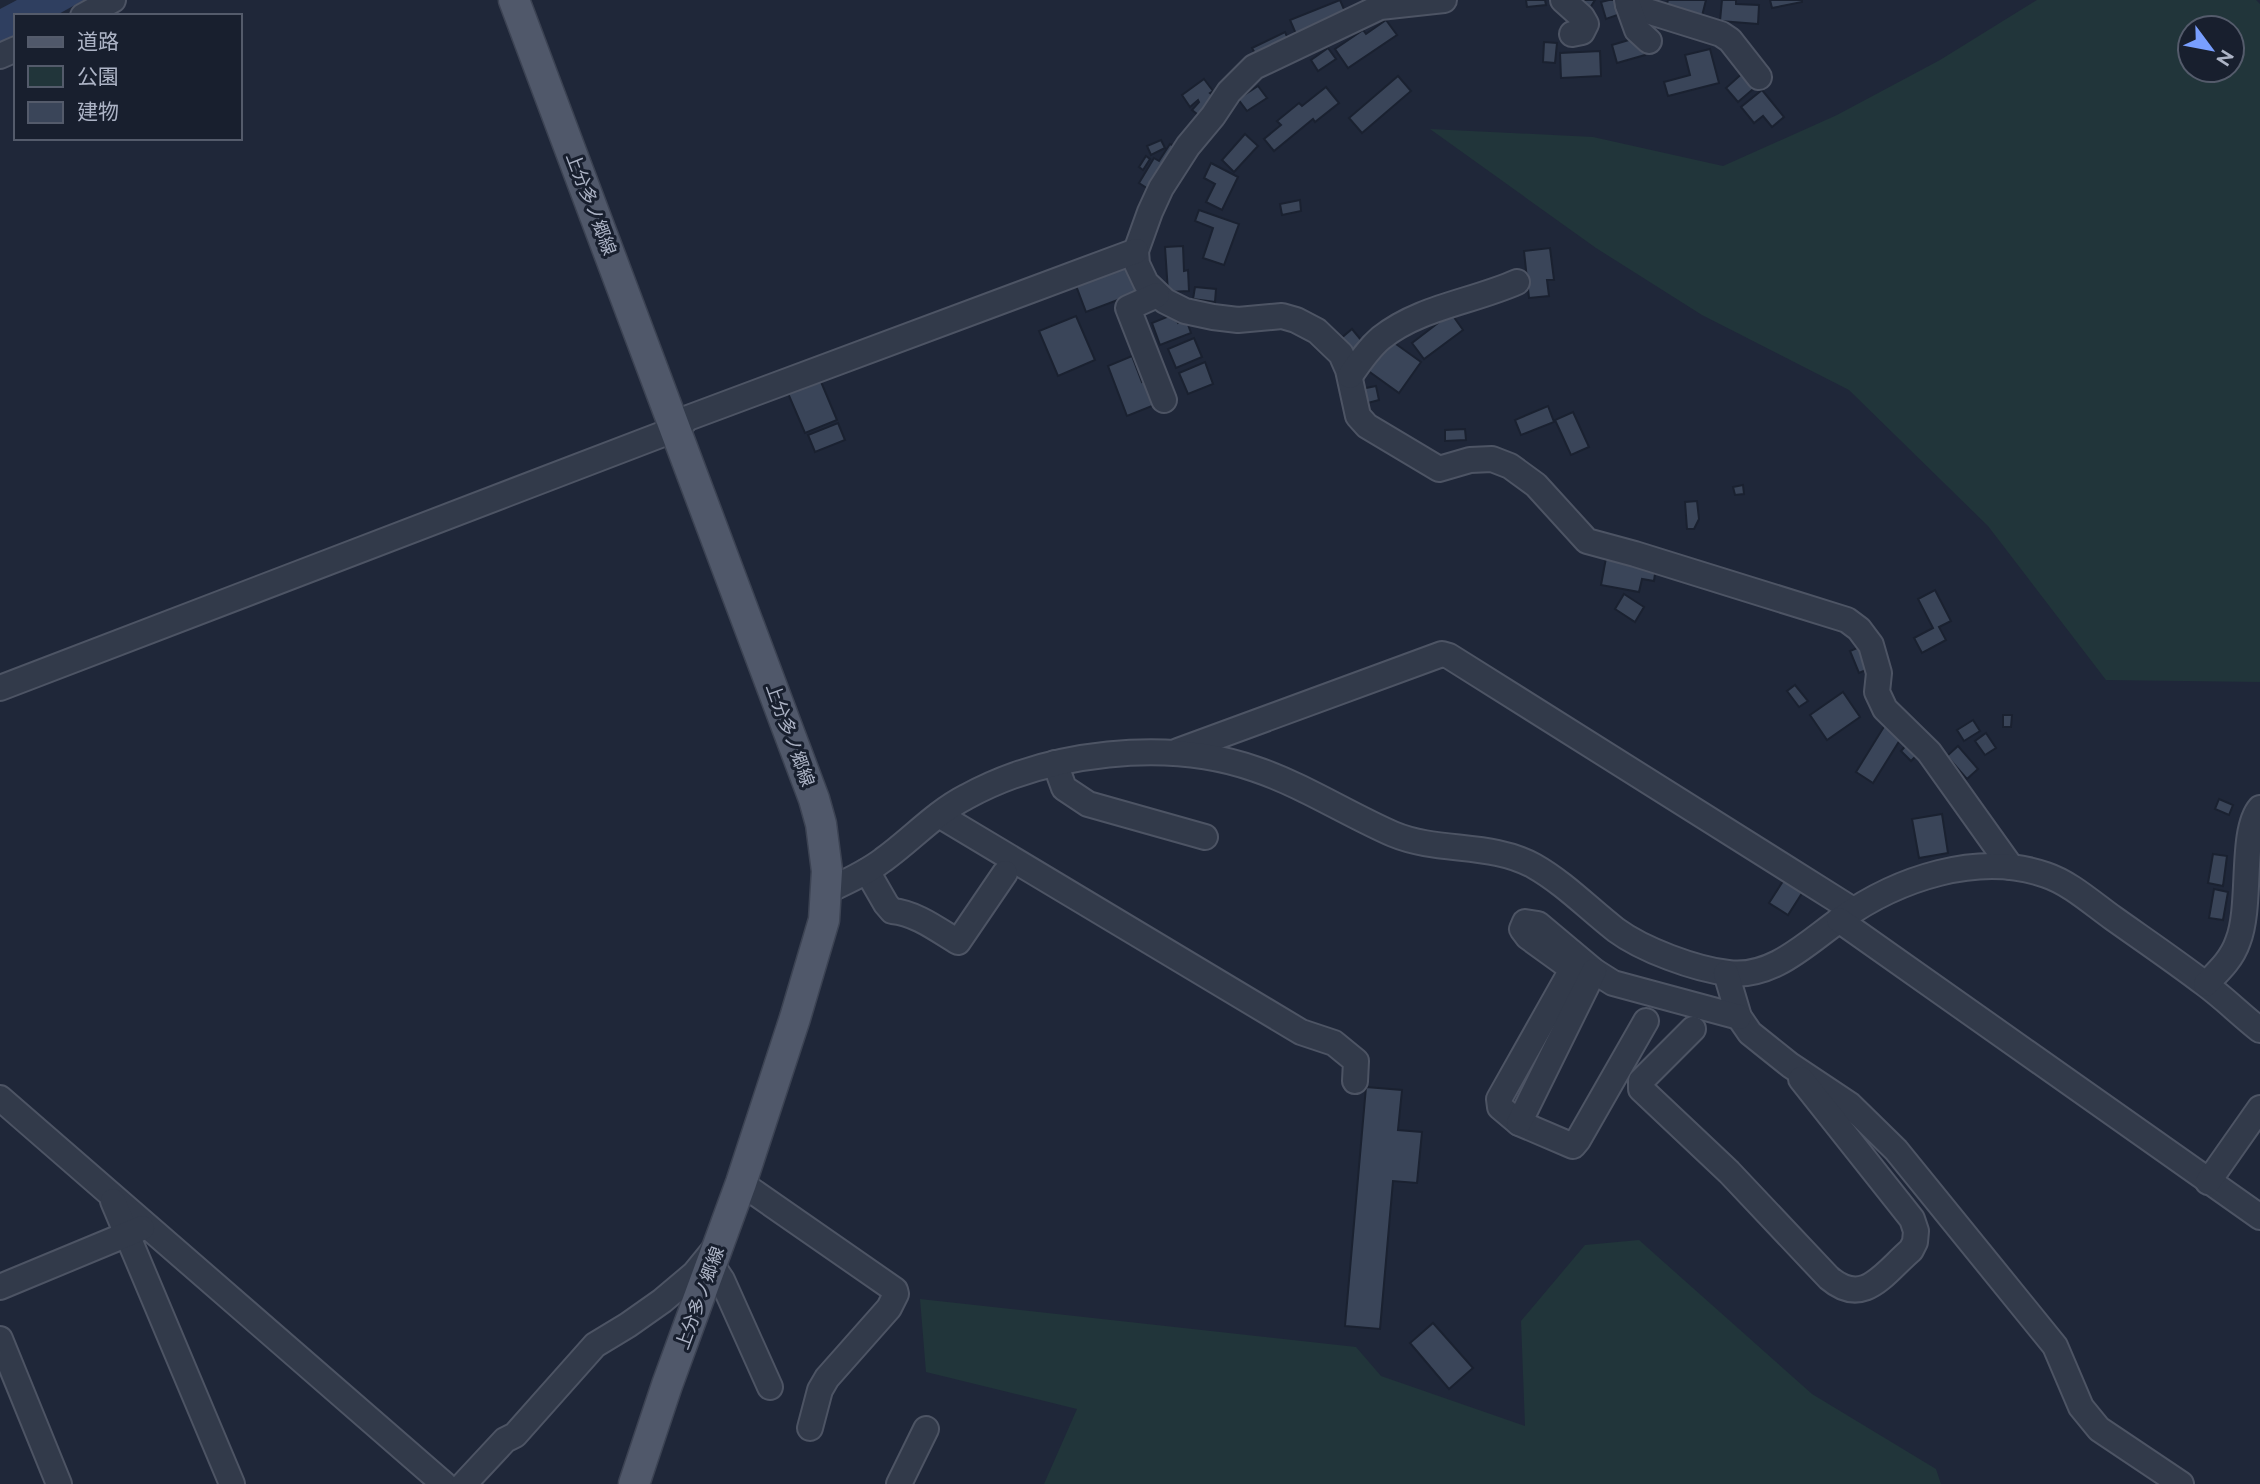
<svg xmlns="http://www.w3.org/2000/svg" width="2260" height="1484" font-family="Raleway,'Noto Sans JP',sans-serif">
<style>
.green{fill:#21353a;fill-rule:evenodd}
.water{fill:#2f3f60}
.building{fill:#3a4559;stroke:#1a2130;stroke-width:2}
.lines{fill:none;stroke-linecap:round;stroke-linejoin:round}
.minor-casing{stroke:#4d5464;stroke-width:28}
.major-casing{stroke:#3c4353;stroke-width:33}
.minor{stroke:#323a4a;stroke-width:24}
.major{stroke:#50586a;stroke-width:30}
.labels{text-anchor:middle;stroke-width:6;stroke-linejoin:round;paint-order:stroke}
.street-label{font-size:18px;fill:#adb4c6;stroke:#181f2e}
</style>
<rect width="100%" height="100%" fill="#1f2739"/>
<g class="green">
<path d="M2037,0H2256L2260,4V682L2106,680L1988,526L1849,390L1702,315L1596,248L1430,129L1593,137L1723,166L1837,115L1940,60ZM2190,28H2232V70H2190Z"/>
<path d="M1639,1240L1812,1394L1936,1469L1941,1484H1044L1077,1409L926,1372L920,1299L1356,1347L1381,1376L1525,1426L1521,1321L1585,1245Z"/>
</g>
<path class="water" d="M17,0H84L55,16H16V37L0,45V9Z"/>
<g class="building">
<path d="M1340,0L1346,14L1296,34L1290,20Z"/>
<path d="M1526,0H1545L1546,5L1527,7Z"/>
<path d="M1573,0H1595L1588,11Z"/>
<path d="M1609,0H1622L1626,12L1606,19L1601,2Z"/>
<path d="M1668,0H1706L1701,20L1665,10Z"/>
<path d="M1722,0H1736V4L1759,5L1758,24L1720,21Z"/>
<path d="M1770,0H1802V2L1772,8Z"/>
<path d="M1386,20L1397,35L1348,68L1335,49L1363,30L1366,34Z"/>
<path d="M1285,32L1289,41L1257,57L1252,48Z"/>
<path d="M1639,37L1645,55L1617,63L1612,45Z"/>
<path d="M1544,42L1557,43L1555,63L1543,62Z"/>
<path d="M1328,48L1336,59L1318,71L1311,60Z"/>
<path d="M1710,49L1719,83L1668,96L1664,82L1690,75L1685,55Z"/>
<path d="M1600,51L1601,76L1561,78L1560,53Z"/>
<path d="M1746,70L1759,84L1738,102L1726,88Z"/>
<path d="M1398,76L1411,91L1362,133L1349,118Z"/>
<path d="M1204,79L1213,91L1210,93L1216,98L1202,118L1192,110L1199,102L1198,100L1190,107L1182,95Z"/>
<path d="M1258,86L1267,98L1247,111L1238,99Z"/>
<path d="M1326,87L1339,103L1315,122L1313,119L1274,151L1264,139L1281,125L1277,121L1299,103L1302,106Z"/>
<path d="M1762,90L1784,117L1772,127L1763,116L1754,123L1741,107Z"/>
<path d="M1245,134L1258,146L1234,172L1222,160Z"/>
<path d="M1161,140L1165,148L1151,155L1147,146Z"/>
<path d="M1170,144L1180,149L1153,192L1139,183L1154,158L1159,161Z"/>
<path d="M1146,156L1150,159L1143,170L1139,167Z"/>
<path d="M1211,163L1238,177L1222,210L1206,202L1215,184L1204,178Z"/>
<path d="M1300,200L1301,211L1282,215L1280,204Z"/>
<path d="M1199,210L1239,224L1224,265L1203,258L1213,228L1195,221Z"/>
<path d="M1183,246L1184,271L1188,270L1189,291L1168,292L1165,247Z"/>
<path d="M1550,248L1554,280H1547L1549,296L1529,298L1524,251Z"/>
<path d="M1127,263L1139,292L1086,312L1075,283Z"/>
<path d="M1195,287L1216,289L1215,302L1193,299Z"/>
<path d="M1451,313L1463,330L1424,359L1412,343Z"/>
<path d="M1174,314L1178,323L1186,319L1191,333L1160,345L1152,323Z"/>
<path d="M1076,316L1095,360L1058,376L1039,331Z"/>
<path d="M1352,329L1366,346L1352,357L1339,340Z"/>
<path d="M1194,338L1202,357L1176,368L1168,349Z"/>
<path d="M1389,339L1421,362L1399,393L1367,370Z"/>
<path d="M1132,356L1142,382L1147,381L1157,404L1127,416L1108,366Z"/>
<path d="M1205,362L1213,384L1188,394L1179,373Z"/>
<path d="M819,377L837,420L805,433L787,391Z"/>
<path d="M1376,386L1379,400L1364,404L1361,389Z"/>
<path d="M1548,406L1554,422L1521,435L1515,420Z"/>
<path d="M1573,412L1589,447L1571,455L1555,420Z"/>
<path d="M838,423L845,440L815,452L808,435Z"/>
<path d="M1465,429L1466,440L1445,441V430Z"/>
<path d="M1743,485L1744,494L1735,495L1733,487Z"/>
<path d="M1697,501L1699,519L1694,529H1687L1685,502Z"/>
<path d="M1606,558L1656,567L1654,581L1642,579L1639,592L1601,585Z"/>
<path d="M1935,590L1951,621L1939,627L1946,640L1922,653L1914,638L1933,628L1918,599Z"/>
<path d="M1624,594L1644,607L1635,622L1615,609Z"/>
<path d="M1864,645L1873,667L1859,673L1850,651Z"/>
<path d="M1795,685L1808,701L1799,707L1787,691Z"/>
<path d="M1843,692L1860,717L1827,740L1810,715Z"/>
<path d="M2003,715H2012L2011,727H2003Z"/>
<path d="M1973,720L1980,731L1964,741L1957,730Z"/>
<path d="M1885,725L1903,735L1873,783L1856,772Z"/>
<path d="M1986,733L1996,748L1985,755L1975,741Z"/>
<path d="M1910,741L1921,751L1911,761L1901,751Z"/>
<path d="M1958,746L1978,769L1967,779L1947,756Z"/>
<path d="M2219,799L2233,805L2229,815L2215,809Z"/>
<path d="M1942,814L1948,853L1919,858L1912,819Z"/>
<path d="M2213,854L2227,856L2223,886L2208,883Z"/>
<path d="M1785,878L1804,890L1788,915L1769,903Z"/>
<path d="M2214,889L2228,892L2223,920L2209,918Z"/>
<path d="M1366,1087L1402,1090L1398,1130L1422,1132L1417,1183L1393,1181L1380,1329L1345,1326Z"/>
<path d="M1433,1323L1473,1368L1449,1389L1410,1343Z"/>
</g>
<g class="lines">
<defs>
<g id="minor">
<path d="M1444,0L1380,7L1254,67L1229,92L1213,116L1188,146L1161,188L1150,212L1136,251L1137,264L1146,283L1165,301L1185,311L1213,317L1238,320L1282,316L1296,320L1317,331L1341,354L1348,370L1358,416L1367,426L1439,469L1470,460L1492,459L1510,466L1536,485L1587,541L1635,554L1847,620L1859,629L1871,645L1879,673L1877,692L1885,709L1929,752L2011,867"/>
<path d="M1563,0L1582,17L1586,24L1582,32L1572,34"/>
<path d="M1627,0L1628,5L1721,34L1730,40L1759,77"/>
<path d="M1628,5L1637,30L1649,41"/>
<path d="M83,16L113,0"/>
<path d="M0,56L16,49"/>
<path d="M1157,295L1128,308L1164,400"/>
<path d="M1350,376C1359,363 1368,349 1381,338C1420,307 1472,302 1517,282"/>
<path d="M0,688L676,429L688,418L1136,251"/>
<path d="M1178,751L1442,654L1449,656L1853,910"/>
<path d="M1055,763L1064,788L1088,804L1205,837"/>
<path d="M939,815L1301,1032L1334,1043L1356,1061L1355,1081"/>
<path d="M867,871L886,904L892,911C916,913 938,930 958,942L1005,873"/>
<path d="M827,891C846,882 866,873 883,860C911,840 935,813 966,797C1048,752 1167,738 1255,769C1303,785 1347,814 1393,834C1438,853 1491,842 1534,866C1564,883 1589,909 1616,930C1643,950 1695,969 1728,973C1772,979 1807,943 1841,919C1897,879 1978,851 2046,875C2070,883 2092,903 2113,918C2144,940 2175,961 2205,984C2224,998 2241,1015 2260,1030"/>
<path d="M1839,920L2260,1217"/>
<path d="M1726,973L1739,1017L1750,1033L1790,1065L1850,1105L1896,1150L2055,1346L2081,1407L2099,1429L2181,1484"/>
<path d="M2206,984C2219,971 2232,959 2238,941C2252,906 2240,831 2260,808"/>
<path d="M1646,1021L1578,1140L1573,1146L1519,1123L1500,1107L1499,1099L1570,973L1568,966L1528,937L1522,929L1525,922L1538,924L1594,971L1613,983L1739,1017"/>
<path d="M1693,1029L1641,1081V1089L1729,1172L1829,1278C1864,1308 1884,1273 1911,1250L1915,1242L1916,1231L1912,1219L1801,1079"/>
<path d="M0,1098L444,1484"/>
<path d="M1519,1123L1594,971"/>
<path d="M2208,1182L2260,1108"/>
<path d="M741,1183L895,1290L896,1294L889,1308L827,1378L820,1390L810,1428"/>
<path d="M113,1201L232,1484"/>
<path d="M712,1265L722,1280L770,1387"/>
<path d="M0,1287L142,1228"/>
<path d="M0,1339L59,1484"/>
<path d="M464,1484L505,1440L515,1435L595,1345L628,1325L662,1301L694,1274L712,1252"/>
<path d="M899,1484L926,1429"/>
</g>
<path id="major" d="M514,0L814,799L821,824L827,871L824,920L795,1018L741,1183L667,1385L634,1484"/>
</defs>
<use href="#minor" class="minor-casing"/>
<use href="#major" class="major-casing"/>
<use href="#minor" class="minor"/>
<use href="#major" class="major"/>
</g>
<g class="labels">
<g class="street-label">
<text transform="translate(591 204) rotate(69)" y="6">上分多ノ郷線</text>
<text transform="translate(790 735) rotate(70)" y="6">上分多ノ郷線</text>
<text transform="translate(700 1298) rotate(-70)" y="6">上分多ノ郷線</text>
</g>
</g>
<rect x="14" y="14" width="228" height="126" fill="#181f2e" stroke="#545b6b" stroke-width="2"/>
<rect x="28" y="37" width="35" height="10" fill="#50586a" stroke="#545b6b" stroke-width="2"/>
<text x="77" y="49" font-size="21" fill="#adb4c6">道路</text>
<rect x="28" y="66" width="35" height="21" fill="#21353a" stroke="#545b6b" stroke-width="2"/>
<text x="77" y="84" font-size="21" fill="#adb4c6">公園</text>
<rect x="28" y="102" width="35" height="21" fill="#3a4559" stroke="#545b6b" stroke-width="2"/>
<text x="77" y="119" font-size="21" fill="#adb4c6">建物</text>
<g transform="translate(2211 49) rotate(122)"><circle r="33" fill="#181f2e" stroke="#545b6b" stroke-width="2"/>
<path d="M0-5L12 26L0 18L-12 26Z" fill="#799fff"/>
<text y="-10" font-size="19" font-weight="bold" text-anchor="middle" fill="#adb4c6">N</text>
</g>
</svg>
